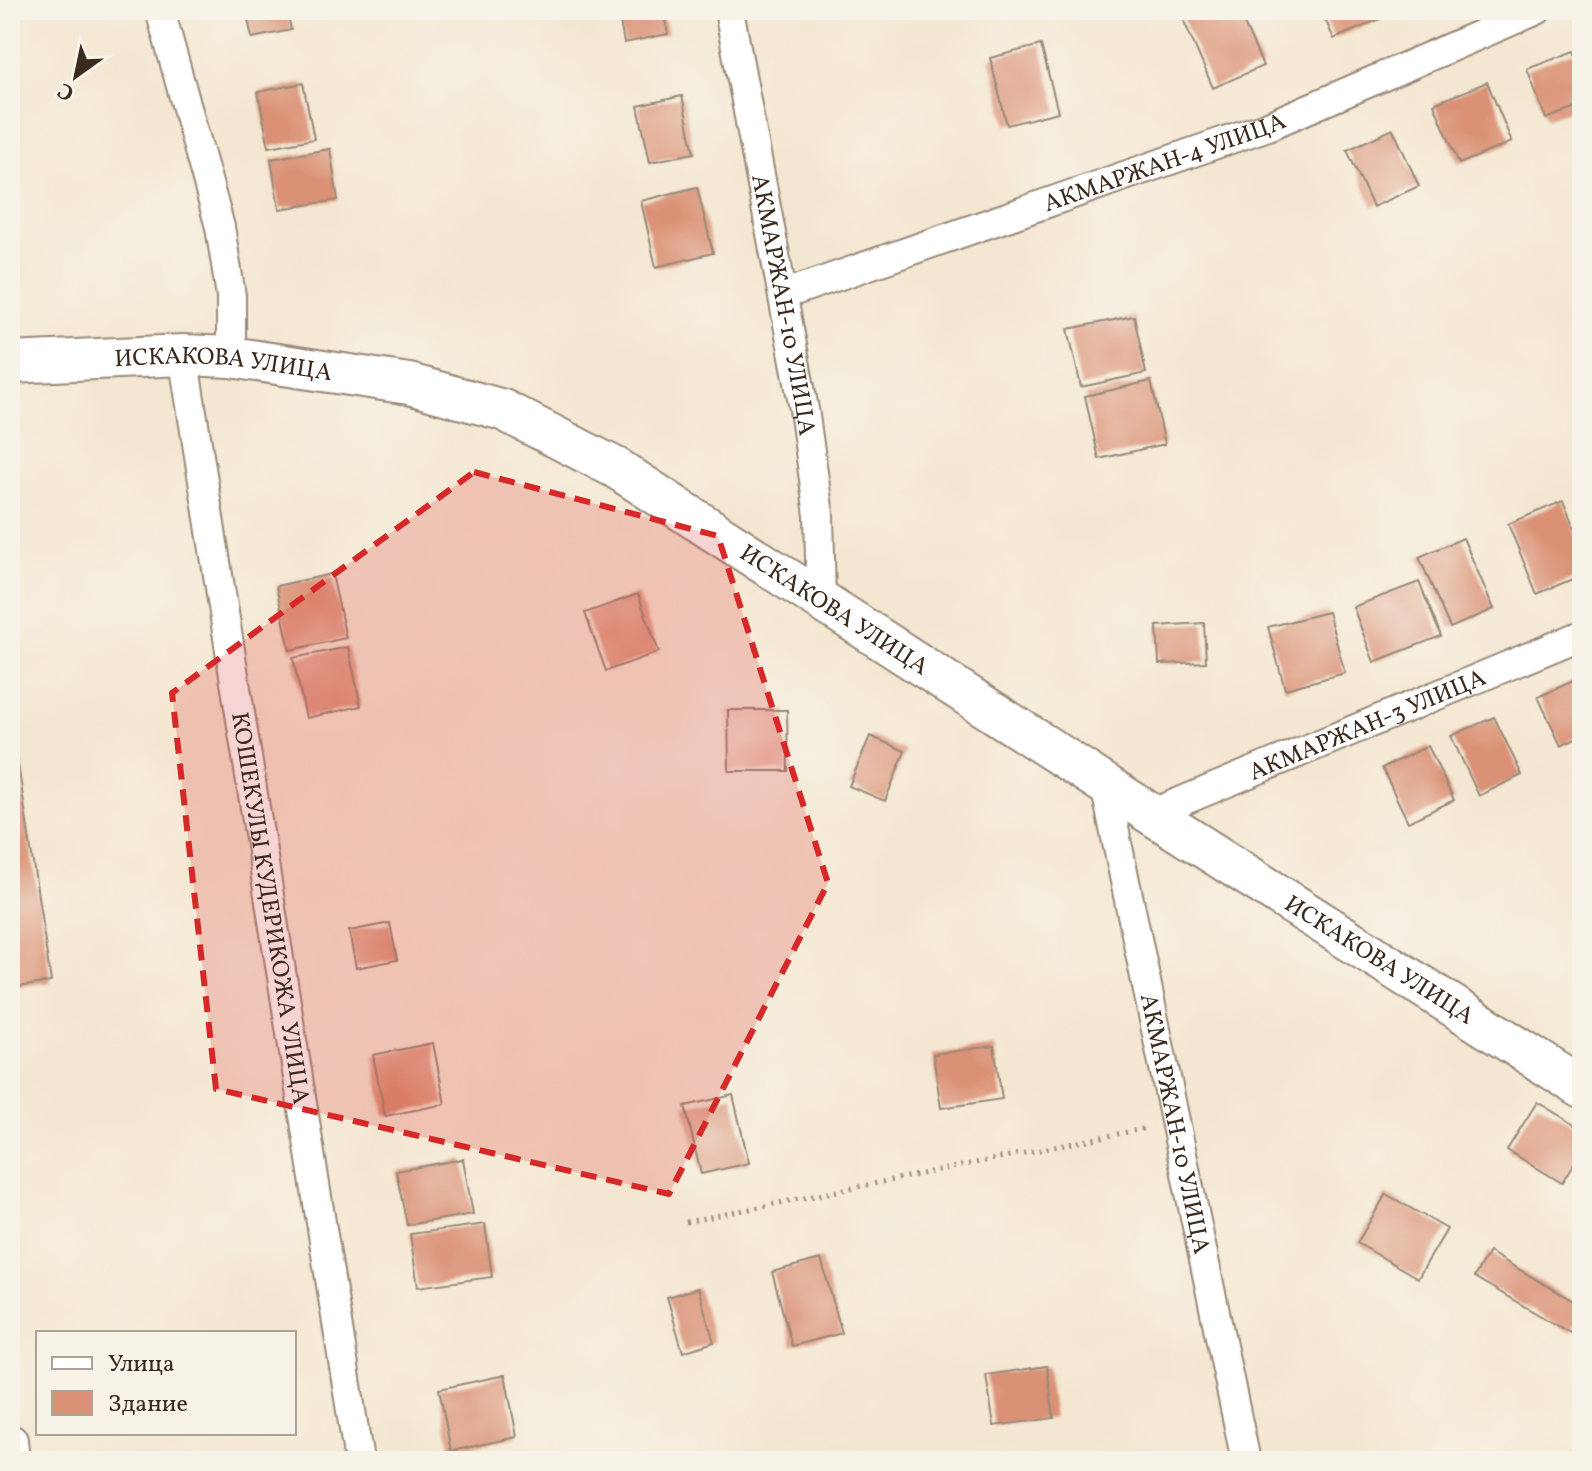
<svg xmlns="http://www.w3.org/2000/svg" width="1592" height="1471" font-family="Vollkorn,serif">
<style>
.building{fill:#da9175}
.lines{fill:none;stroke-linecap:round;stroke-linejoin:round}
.street-casing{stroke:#988878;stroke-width:32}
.secondary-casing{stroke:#988878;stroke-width:44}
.path{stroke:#988878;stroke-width:5;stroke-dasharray:2 6;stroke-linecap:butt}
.street{stroke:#fff;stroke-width:28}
.secondary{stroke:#fff;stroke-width:40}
.marked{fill:#d62828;fill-opacity:0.2;stroke:#d62828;stroke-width:6;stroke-dasharray:16 10;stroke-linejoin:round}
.labels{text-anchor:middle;stroke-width:6;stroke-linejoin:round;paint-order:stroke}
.street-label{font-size:24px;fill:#3b2a1e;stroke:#f7f3e8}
</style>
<rect width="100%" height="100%" fill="#f7f3e8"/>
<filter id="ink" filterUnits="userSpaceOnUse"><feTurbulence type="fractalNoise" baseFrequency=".0125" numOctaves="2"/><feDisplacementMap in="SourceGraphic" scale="16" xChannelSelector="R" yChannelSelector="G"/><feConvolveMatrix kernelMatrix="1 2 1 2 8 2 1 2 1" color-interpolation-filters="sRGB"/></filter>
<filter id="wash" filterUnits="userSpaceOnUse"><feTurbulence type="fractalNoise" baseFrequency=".006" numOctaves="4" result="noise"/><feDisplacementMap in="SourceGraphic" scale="32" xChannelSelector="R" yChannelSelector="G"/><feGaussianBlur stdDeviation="1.8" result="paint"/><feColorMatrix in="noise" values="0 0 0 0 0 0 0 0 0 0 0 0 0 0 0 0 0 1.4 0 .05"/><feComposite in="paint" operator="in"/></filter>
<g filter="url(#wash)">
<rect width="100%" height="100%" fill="#f4e7d1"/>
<g id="blocks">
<g class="building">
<path d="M246,10H287L291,30L252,38Z"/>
<path d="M618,10H663L668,34L624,43Z"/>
<path d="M1203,10H1238L1263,66L1213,88L1183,19Z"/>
<path d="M1321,10H1385L1387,16L1334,39Z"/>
<path d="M1041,45L1058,112L1007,125L990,58Z"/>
<path d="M1575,51L1582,68V106L1546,119L1527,69Z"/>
<path d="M1487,82L1512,142L1459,164L1434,104Z"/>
<path d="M303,83L314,139L269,147L258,92Z"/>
<path d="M682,96L694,153L650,162L638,106Z"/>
<path d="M1393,129L1419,186L1373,207L1347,150Z"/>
<path d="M330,149L338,200L279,209L271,159Z"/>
<path d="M697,187L713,253L656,267L641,201Z"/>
<path d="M1134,316L1146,373L1081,387L1068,329Z"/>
<path d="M1151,381L1165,444L1099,459L1085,396Z"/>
<path d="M1563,501L1582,547V575L1537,594L1508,524Z"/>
<path d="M1463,538L1494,609L1450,628L1419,557Z"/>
<path d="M332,574L346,638L290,650L276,586Z"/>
<path d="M1419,582L1441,636L1374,662L1353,607Z"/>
<path d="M638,594L659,652L606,671L585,613Z"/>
<path d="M1328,612L1345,673L1285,689L1268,627Z"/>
<path d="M1204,623L1206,662L1159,664L1157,626Z"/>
<path d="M348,647L361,706L306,718L293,658Z"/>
<path d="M1575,680L1582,695V735L1561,745L1538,697Z"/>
<path d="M728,710H787L788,771H729Z"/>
<path d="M10,711L51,982L10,988Z"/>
<path d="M1494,717L1522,775L1479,796L1451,736Z"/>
<path d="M870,736L905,751L885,801L849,786Z"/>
<path d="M1428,746L1454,800L1408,822L1382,768Z"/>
<path d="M390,923L397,960L356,968L349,931Z"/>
<path d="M433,1043L445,1104L385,1116L373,1055Z"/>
<path d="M994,1046L1002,1099L941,1108L933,1054Z"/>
<path d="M733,1095L749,1163L701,1174L685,1106Z"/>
<path d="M1537,1102L1582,1129V1150L1562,1183L1507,1150Z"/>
<path d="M463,1159L473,1214L407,1225L396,1171Z"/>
<path d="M1386,1194L1447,1229L1418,1278L1357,1243Z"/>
<path d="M485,1224L492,1277L418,1287L410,1234Z"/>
<path d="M1489,1252L1582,1306V1313L1570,1333L1474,1277Z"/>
<path d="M821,1259L842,1333L792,1346L772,1272Z"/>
<path d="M698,1288L714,1342L683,1352L667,1297Z"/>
<path d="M1047,1366L1054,1418L994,1426L986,1375Z"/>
<path d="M505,1375L517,1437L451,1451L439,1389Z"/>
</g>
</g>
</g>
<g filter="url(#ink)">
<use href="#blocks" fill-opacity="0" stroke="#988878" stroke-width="2"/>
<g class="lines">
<defs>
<g id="street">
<path d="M160,10L220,227L231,296V357"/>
<path id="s1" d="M729,10L804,409L819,515L821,601"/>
<path id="s2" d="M783,295L1268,126L1537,10"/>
<path id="s3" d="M183,355L359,1461"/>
<path id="s4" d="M1105,785L1246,1461"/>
<path id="s5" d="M1151,814L1582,635"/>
<path d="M13,1440L15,1461"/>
</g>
<g id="secondary">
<path id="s6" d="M10,363L183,355L231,357L409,384L503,410L616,468L1151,814L1582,1088"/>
</g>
</defs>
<use href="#street" class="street-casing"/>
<use href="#secondary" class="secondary-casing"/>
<path class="path" d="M686,1222L1147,1128"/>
<use href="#street" class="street"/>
<use href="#secondary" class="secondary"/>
</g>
</g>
<path class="marked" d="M474,472L718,536L828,883L669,1194L216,1089L172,693Z"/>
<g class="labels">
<g class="street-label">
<text dy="8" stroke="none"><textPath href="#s2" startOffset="404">АКМАРЖАН-4 УЛИЦА</textPath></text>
<text dy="8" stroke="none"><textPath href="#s1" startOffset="300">АКМАРЖАН-10 УЛИЦА</textPath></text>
<text dy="8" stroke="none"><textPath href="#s6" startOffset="214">ИСКАКОВА УЛИЦА</textPath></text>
<text dy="8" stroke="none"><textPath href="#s6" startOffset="886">ИСКАКОВА УЛИЦА</textPath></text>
<text dy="8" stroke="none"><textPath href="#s5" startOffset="234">АКМАРЖАН-3 УЛИЦА</textPath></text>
<text dy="8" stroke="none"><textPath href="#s3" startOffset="560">КОШЕКУЛЫ КУДЕРИКОЖА УЛИЦА</textPath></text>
<text dy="8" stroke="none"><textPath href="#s6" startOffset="1534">ИСКАКОВА УЛИЦА</textPath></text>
<text dy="8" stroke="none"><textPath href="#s4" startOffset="346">АКМАРЖАН-10 УЛИЦА</textPath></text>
</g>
</g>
<rect width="1592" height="1471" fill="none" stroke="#f7f3e8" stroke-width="40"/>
<rect x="36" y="1331" width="260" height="104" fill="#f7f3e8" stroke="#aca397" stroke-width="2"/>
<rect x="52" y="1357" width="40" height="12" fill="#ffffff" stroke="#aca397" stroke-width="2"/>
<text x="108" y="1371" font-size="24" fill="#3b2a1e">Улица</text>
<rect x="52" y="1391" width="40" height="24" fill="#da9175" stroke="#aca397" stroke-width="2"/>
<text x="108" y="1411" font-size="24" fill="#3b2a1e">Здание</text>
<g transform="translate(76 76) rotate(213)" stroke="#f7f3e8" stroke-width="6" paint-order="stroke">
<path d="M0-6L14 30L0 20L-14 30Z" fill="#3b2a1e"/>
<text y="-12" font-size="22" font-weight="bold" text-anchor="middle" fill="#3b2a1e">С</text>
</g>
</svg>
